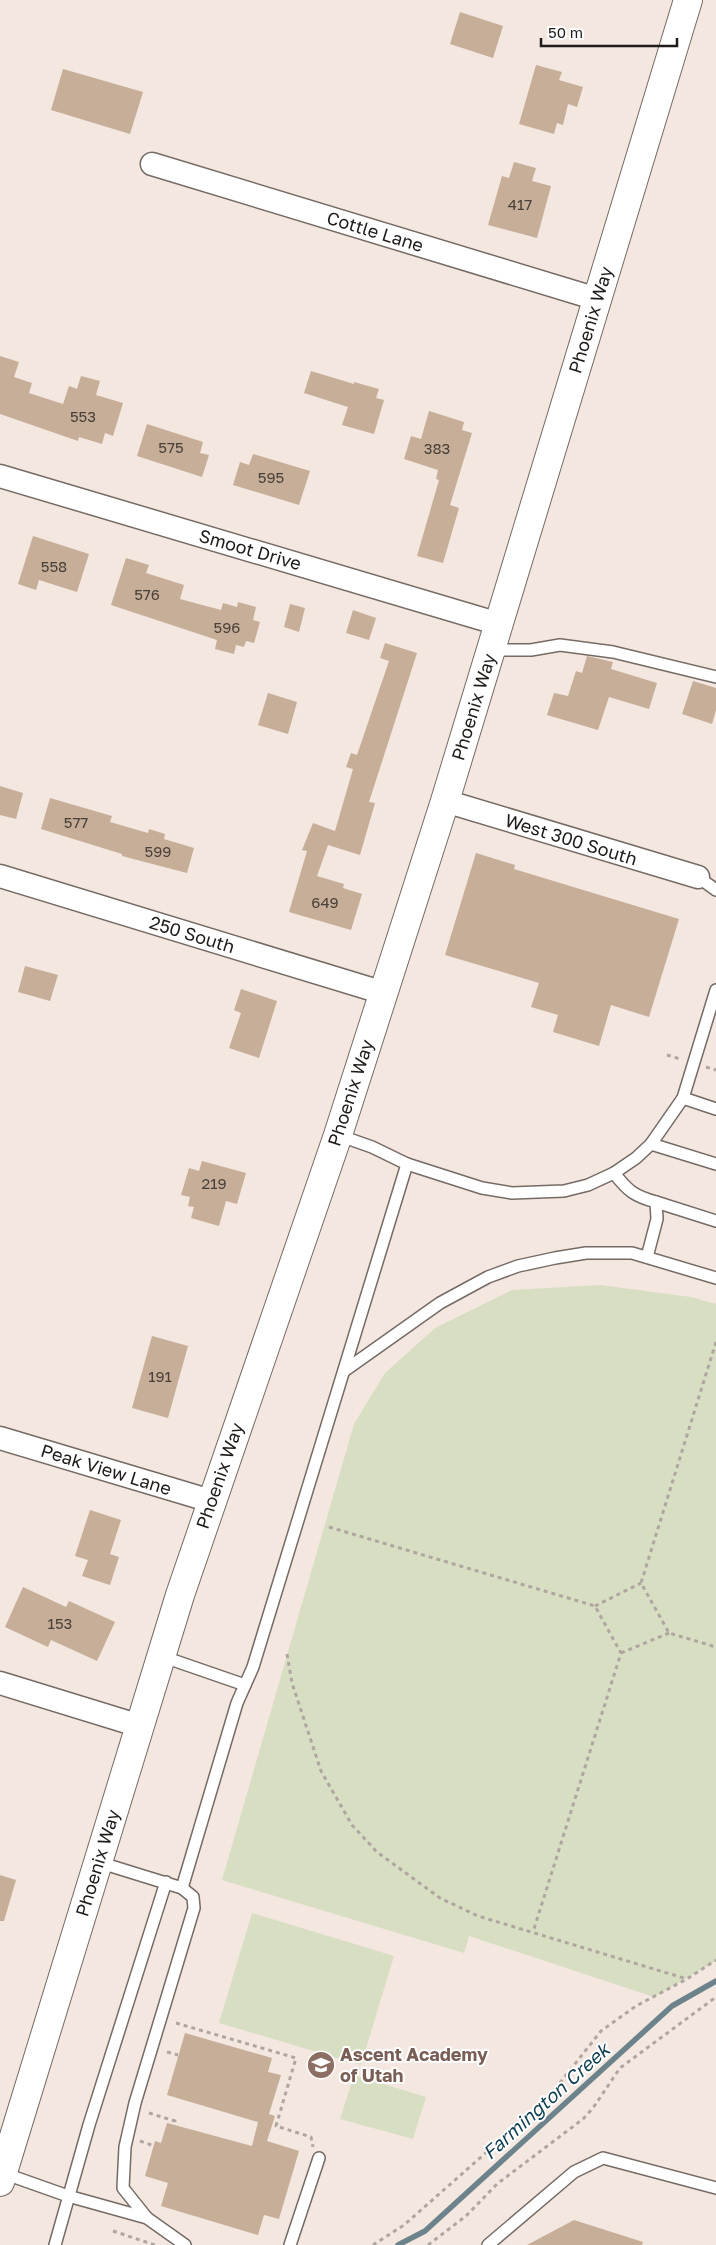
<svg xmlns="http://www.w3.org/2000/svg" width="716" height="2245" font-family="'Golos Text',sans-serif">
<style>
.green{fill:#d8dec2}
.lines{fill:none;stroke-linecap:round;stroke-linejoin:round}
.stream{stroke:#6d838c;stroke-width:5.5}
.building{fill:#c6ae98}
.service-casing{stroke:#756b64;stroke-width:14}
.minor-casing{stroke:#756b64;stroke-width:25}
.tertiary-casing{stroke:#756b64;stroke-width:30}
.path{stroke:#afa6a0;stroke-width:3;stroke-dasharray:4 4;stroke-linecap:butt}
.service{stroke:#fff;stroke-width:11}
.minor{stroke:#fff;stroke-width:22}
.tertiary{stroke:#fff;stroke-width:28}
.labels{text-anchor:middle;stroke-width:4;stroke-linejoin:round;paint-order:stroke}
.number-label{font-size:15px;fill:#494039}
.street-label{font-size:18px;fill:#1f1b19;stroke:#fff}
.education-label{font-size:18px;font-weight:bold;fill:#785e54;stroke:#fff;text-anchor:start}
.water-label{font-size:19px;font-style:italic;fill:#0f3f50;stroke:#fff}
</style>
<rect width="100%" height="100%" fill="#f3e7e0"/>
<g class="green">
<path d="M600,1285L691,1297L716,1304V1961L654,1997L469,1936L464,1953L222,1880L354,1424L385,1373L435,1328L512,1290Z"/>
<path d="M252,1913L394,1956L361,2065L219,2023Z"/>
<path d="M354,2075L426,2097L413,2139L340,2119Z"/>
</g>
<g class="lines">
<path class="stream" d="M398,2245L425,2231L672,2006L716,1981"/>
</g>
<g class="building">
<path d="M460,12L503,26L493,58L450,44Z"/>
<path d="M536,65L562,72L559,80L583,87L577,107L568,104L563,125L557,123L554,134L519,124Z"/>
<path d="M63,69L143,92L130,134L51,110Z"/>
<path d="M514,162L536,168L532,181L551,186L537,238L488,225L502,176L509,178Z"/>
<path d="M0,356L19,362L14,377L32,383L29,393L63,404L69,386L77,389L81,376L100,381L96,395L123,403L113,436L105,433L102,444L79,437L78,441L0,414Z"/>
<path d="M311,371L354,384V382L379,389L376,398L384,400L374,434L342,425L348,407L304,393Z"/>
<path d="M429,411L464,422L462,430L472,433L450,505L459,508L443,563L417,556L439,480L436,479L438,470L404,459L411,436L421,439Z"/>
<path d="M147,424L203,442L200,453L209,455L202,477L137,456Z"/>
<path d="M253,454L310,471L299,505L233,485L240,462L249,465Z"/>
<path d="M33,536L89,554L77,592L39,580L36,590L18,584Z"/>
<path d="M126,558L149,565L146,573L184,585L180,599L221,610L223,603L237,607L238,602L256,607L253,620L260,622L254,643L246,641L244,647L236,645L234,654L215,649L217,640L111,605Z"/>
<path d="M290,604L305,608L299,632L284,627Z"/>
<path d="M353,610L376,618L369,640L346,633Z"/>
<path d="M385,643L417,653L369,802L375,803L360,855L328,845L317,876L344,884L343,888L362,894L351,930L289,912L307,851L302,850L313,823L335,831L353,769L346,767L351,753L357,755L389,661L380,658Z"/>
<path d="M587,656L613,662L611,669L657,683L649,709L609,697L598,730L547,715L554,693L568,696L576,671L582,673Z"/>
<path d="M693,681L716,688V710L712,724L682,714Z"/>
<path d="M268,693L297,702L288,734L258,725Z"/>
<path d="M0,786L23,793L16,819L0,815Z"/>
<path d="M50,798L112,816L110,822L148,833L149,829L165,834L164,839L194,848L187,873L122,856V854L41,829Z"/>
<path d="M476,853L515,865L514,869L679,919L649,1017L611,1005L599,1046L553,1032L558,1015L531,1007L539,983L445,955Z"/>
<path d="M25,966L58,975L50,1001L18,992Z"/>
<path d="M241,989L277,1001L259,1058L229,1048L241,1013L234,1010Z"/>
<path d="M202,1161L246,1173L237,1204L226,1201L219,1226L191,1218L194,1207L188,1206L190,1197L181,1195L189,1168L199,1171Z"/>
<path d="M152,1336L188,1346L168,1418L132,1408Z"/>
<path d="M90,1510L121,1520L110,1554L119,1557L110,1585L82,1576L88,1560L75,1556Z"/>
<path d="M23,1587L66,1607L69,1601L115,1622L97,1661L51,1640L48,1647L5,1627Z"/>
<path d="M0,1875L16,1880L4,1921H0Z"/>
<path d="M185,2033L272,2058L268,2072L281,2075L269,2114L275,2116L267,2141L299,2151L279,2219L264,2215L258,2235L161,2206L168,2183L145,2176L155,2141L161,2143L167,2123L252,2146L258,2122L167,2095Z"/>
<path d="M574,2220L643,2242L642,2245H527Z"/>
</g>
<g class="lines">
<defs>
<g id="service">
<path d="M491,650H531L560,645L613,652L716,677"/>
<path d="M698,877L716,890"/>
<path d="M683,1098L716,1109"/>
<path d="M651,1144L716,1164"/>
<path d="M407,1164L482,1188L512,1193L564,1191L588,1185L614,1173L636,1158L651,1144L683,1098L716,990"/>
<path d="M614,1173C628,1191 634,1196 656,1202L657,1219L647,1257"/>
<path d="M656,1202L716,1221"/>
<path d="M344,1371L440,1303L488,1277L518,1266L555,1258L586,1253H632L716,1278"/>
<path d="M161,1656L245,1685"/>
<path d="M98,1862L182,1888L237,1703L253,1667L407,1164L372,1147L338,1135"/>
<path d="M3,2173L68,2196L147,2218L185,2245"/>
<path d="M147,2218L123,2188L125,2147L135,2103L194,1908L193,1897L182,1888"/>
<path d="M55,2245L89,2125L166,1882"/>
<path d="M290,2245L319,2158"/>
<path d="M488,2245L574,2172L603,2158L716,2188"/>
</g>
<g id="minor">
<path d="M152,164L597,299"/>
<path d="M0,476L499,624"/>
<path d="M445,801L698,877"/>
<path d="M0,876L384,993"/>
<path d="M0,1438L211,1501"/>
<path d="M0,1683L140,1726"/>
</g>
<path id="tertiary" d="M0,2182L180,1595L338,1135L445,801L688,0"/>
</defs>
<use href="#service" class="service-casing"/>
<use href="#minor" class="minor-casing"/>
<use href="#tertiary" class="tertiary-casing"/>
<g class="path">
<path d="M667,1055L680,1059"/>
<path d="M706,1067L716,1070"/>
<path d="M716,1342L641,1583L669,1633L716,1647"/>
<path d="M329,1527L595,1606L621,1653L533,1932"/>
<path d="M595,1606L641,1583"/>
<path d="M621,1653L669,1633"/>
<path d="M287,1654L292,1683L321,1771L352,1825L377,1852L440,1898L478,1916L687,1979"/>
<path d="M176,2023L296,2058L276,2126L311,2137L313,2147"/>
<path d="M167,2052L178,2055"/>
<path d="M149,2113L175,2121L174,2125"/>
<path d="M140,2141L154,2146"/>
<path d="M113,2231L155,2245"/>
<path d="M373,2245L404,2225L548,2098L601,2031L636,2006L687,1979L716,1960"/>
<path d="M428,2245L466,2216L497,2184L583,2119L593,2108L620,2068L716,1997"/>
</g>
<use href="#service" class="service"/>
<use href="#minor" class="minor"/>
<use href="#tertiary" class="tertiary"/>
</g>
<defs>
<symbol id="school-disc" viewBox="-11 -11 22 22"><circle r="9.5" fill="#8d6e63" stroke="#fff"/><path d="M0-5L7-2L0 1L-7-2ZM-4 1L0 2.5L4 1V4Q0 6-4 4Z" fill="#fff"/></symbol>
</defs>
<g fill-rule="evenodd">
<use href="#school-disc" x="305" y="2049" width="32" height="32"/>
</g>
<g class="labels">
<g class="number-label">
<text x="520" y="210">417</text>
<text x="83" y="422">553</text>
<text x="171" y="453">575</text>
<text x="437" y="454">383</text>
<text x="271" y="483">595</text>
<text x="54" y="572">558</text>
<text x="147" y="600">576</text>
<text x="227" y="633">596</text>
<text x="76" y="828">577</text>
<text x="158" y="857">599</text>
<text x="325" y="908">649</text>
<text x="214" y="1189">219</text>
<text x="160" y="1382">191</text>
<text x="60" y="1629">153</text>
</g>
<g class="street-label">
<text transform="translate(375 232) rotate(17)" y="6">Cottle Lane</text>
<text transform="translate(591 320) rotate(-73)" y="6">Phoenix Way</text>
<text transform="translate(250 550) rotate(16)" y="6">Smoot Drive</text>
<text transform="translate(474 707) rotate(-73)" y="6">Phoenix Way</text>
<text transform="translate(571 840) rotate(17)" y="6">West 300 South</text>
<text transform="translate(192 935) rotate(17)" y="6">250 South</text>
<text transform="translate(351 1093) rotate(-72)" y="6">Phoenix Way</text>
<text transform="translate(106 1470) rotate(17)" y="6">Peak View Lane</text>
<text transform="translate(220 1476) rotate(-71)" y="6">Phoenix Way</text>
<text transform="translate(98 1863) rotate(-73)" y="6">Phoenix Way</text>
</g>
<g class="education-label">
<text x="340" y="2061">Ascent Academy<tspan x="340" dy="21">of Utah</tspan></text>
</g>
<g class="water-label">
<text transform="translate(546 2101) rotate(-42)" y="7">Farmington Creek</text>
</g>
</g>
<path d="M541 38v8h136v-8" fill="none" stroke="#1f1b19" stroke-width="2.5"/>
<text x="548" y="38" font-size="15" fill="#1f1b19" stroke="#ffffff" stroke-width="4" paint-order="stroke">50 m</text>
</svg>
